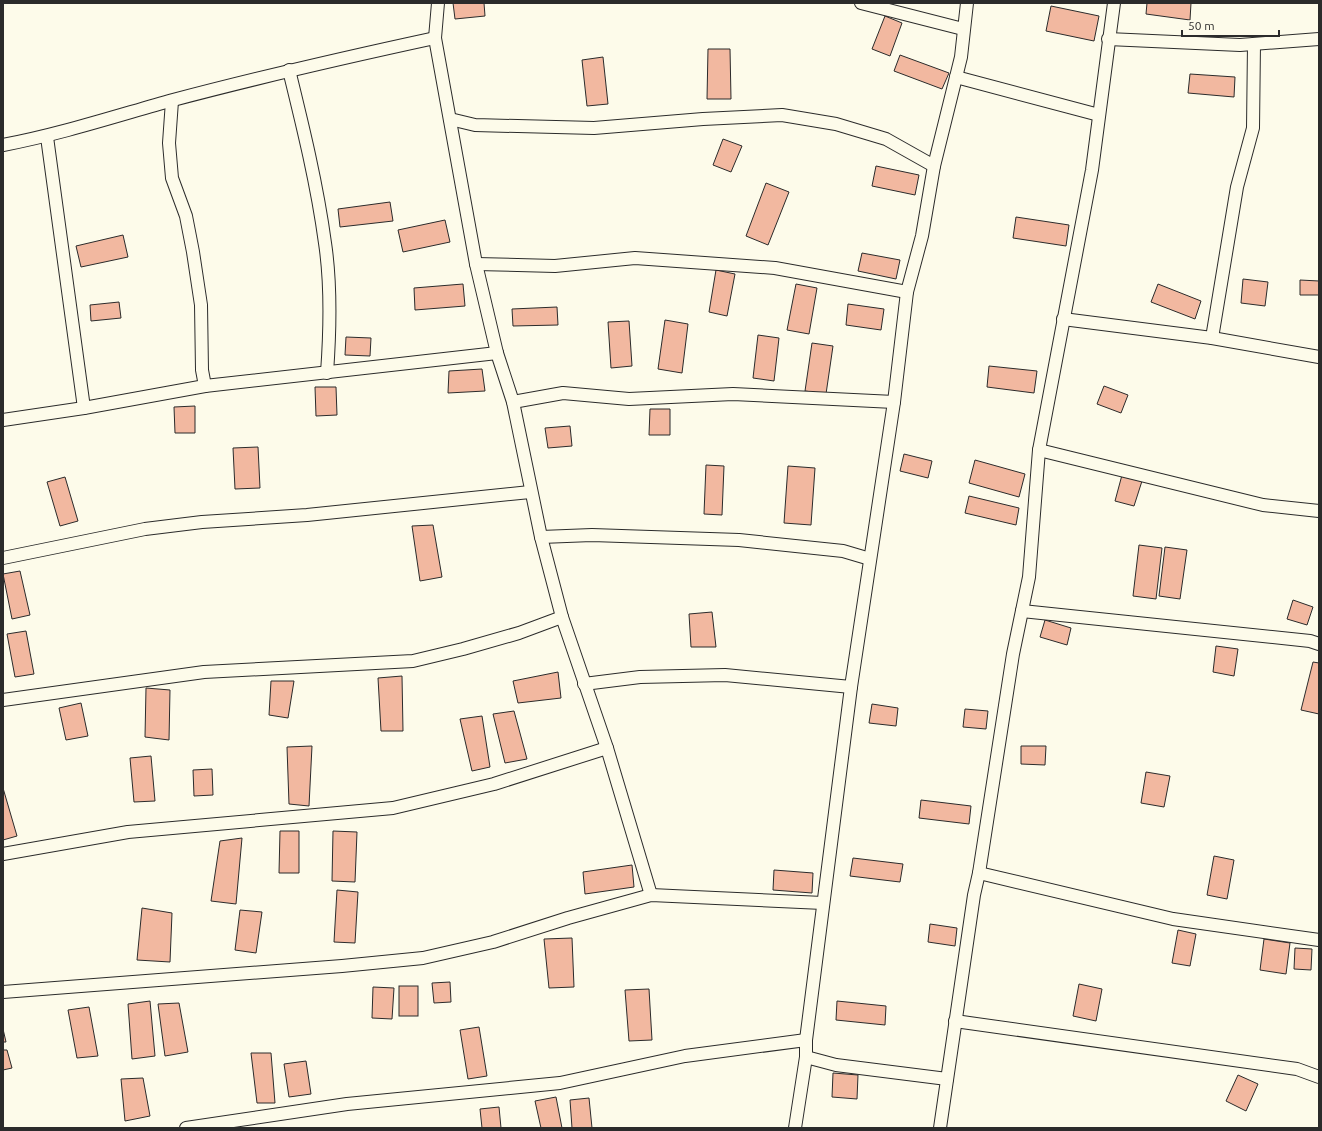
<svg xmlns="http://www.w3.org/2000/svg" width="1322" height="1131" font-family="Ubuntu,sans-serif">
<style>
.building{fill:#f2b8a0;stroke:#2b2b2b}
.lines{fill:none;stroke-linecap:round;stroke-linejoin:round}
.minor-casing{stroke:#2b2b2b;stroke-width:14}
.minor{stroke:#fdfbea;stroke-width:12}
</style>
<rect width="100%" height="100%" fill="#fdfbea"/>
<g class="building">
<path d="M453,3H484L485,16L455,19Z"/>
<path d="M1147,3H1191L1190,20L1146,14Z"/>
<path d="M1051,6L1099,16L1094,41L1046,31Z"/>
<path d="M885,16L902,23L890,56L872,49Z"/>
<path d="M708,49H730L731,99H707Z"/>
<path d="M900,55L949,73L942,89L894,71Z"/>
<path d="M603,57L608,104L587,106L582,60Z"/>
<path d="M1190,74L1235,77L1234,97L1188,93Z"/>
<path d="M723,139L742,146L731,172L713,165Z"/>
<path d="M876,166L919,175L915,195L872,186Z"/>
<path d="M766,183L789,192L768,245L746,236Z"/>
<path d="M390,202L393,221L340,227L338,209Z"/>
<path d="M1016,217L1069,225L1066,246L1013,238Z"/>
<path d="M445,220L450,242L403,252L398,230Z"/>
<path d="M123,235L128,257L81,267L76,246Z"/>
<path d="M862,253L900,260L896,279L858,271Z"/>
<path d="M716,270L735,274L727,316L709,312Z"/>
<path d="M1243,279L1268,282L1265,306L1241,303Z"/>
<path d="M1300,280L1319,281V295H1300Z"/>
<path d="M463,284L465,306L415,310L414,288Z"/>
<path d="M796,284L817,288L809,334L787,330Z"/>
<path d="M1158,284L1201,301L1195,319L1151,302Z"/>
<path d="M119,302L121,318L91,321L90,305Z"/>
<path d="M848,304L884,309L881,330L846,325Z"/>
<path d="M557,307L558,325L513,326L512,309Z"/>
<path d="M665,320L688,324L682,373L658,369Z"/>
<path d="M629,321L632,366L611,368L608,322Z"/>
<path d="M758,335L779,338L774,381L753,378Z"/>
<path d="M346,337L371,338L370,356L345,355Z"/>
<path d="M812,343L833,346L826,394L805,391Z"/>
<path d="M989,366L1037,371L1034,393L987,387Z"/>
<path d="M482,369L485,391L448,393L449,371Z"/>
<path d="M1104,386L1128,395L1121,413L1097,404Z"/>
<path d="M315,387H336L337,415L316,416Z"/>
<path d="M195,406V433H175L174,407Z"/>
<path d="M650,409H670V435H649Z"/>
<path d="M570,426L572,446L548,448L545,428Z"/>
<path d="M258,447L260,488L235,489L233,448Z"/>
<path d="M904,454L932,461L928,478L900,471Z"/>
<path d="M975,460L1025,474L1019,497L969,483Z"/>
<path d="M706,465L724,466L722,515L704,514Z"/>
<path d="M788,466L815,468L811,525L784,523Z"/>
<path d="M1122,475L1142,481L1134,506L1115,501Z"/>
<path d="M65,477L78,521L60,526L47,482Z"/>
<path d="M969,496L1019,508L1016,525L965,513Z"/>
<path d="M433,525L442,577L420,581L412,526Z"/>
<path d="M1139,545L1162,548L1156,599L1133,596Z"/>
<path d="M1165,547L1187,550L1180,599L1159,596Z"/>
<path d="M20,571L30,615L12,619L3,574Z"/>
<path d="M1293,600L1313,607L1307,625L1287,619Z"/>
<path d="M712,612L716,647H691L689,614Z"/>
<path d="M1045,620L1071,628L1067,645L1040,637Z"/>
<path d="M26,631L34,674L15,677L7,634Z"/>
<path d="M1216,646L1238,649L1234,676L1213,672Z"/>
<path d="M1313,662L1319,663V714L1301,710Z"/>
<path d="M558,672L561,698L518,703L513,681Z"/>
<path d="M402,676L403,731H381L378,678Z"/>
<path d="M271,681H294L288,718L269,715Z"/>
<path d="M146,688L170,690L169,740L145,737Z"/>
<path d="M81,703L88,736L66,740L59,708Z"/>
<path d="M872,704L898,708L896,726L869,723Z"/>
<path d="M965,709L988,711L986,729L963,727Z"/>
<path d="M514,711L527,759L505,763L493,714Z"/>
<path d="M482,716L490,767L472,771L460,719Z"/>
<path d="M312,746L309,806L289,804L287,747Z"/>
<path d="M1021,746H1046L1045,765L1021,764Z"/>
<path d="M151,756L155,801L134,802L130,758Z"/>
<path d="M212,769L213,795L194,796L193,770Z"/>
<path d="M1146,772L1170,776L1164,807L1141,803Z"/>
<path d="M3,788L17,836L3,840Z"/>
<path d="M921,800L971,806L969,824L919,818Z"/>
<path d="M280,831H299V873H279Z"/>
<path d="M333,831L357,832L355,882L332,881Z"/>
<path d="M242,838L236,904L211,901L220,841Z"/>
<path d="M1214,856L1234,860L1227,899L1207,895Z"/>
<path d="M853,858L903,864L900,882L850,876Z"/>
<path d="M632,865L634,887L585,894L583,872Z"/>
<path d="M774,870L813,873L812,893L773,890Z"/>
<path d="M337,890L358,892L355,943L334,942Z"/>
<path d="M142,908L172,913L170,962L137,960Z"/>
<path d="M240,910L262,912L256,953L235,950Z"/>
<path d="M930,924L957,928L955,946L928,942Z"/>
<path d="M1178,930L1196,934L1190,966L1172,963Z"/>
<path d="M572,938L574,987L549,988L544,939Z"/>
<path d="M1264,939L1290,943L1286,974L1260,970Z"/>
<path d="M1295,948L1312,949L1311,970L1294,969Z"/>
<path d="M450,982L451,1002L434,1003L432,983Z"/>
<path d="M1079,984L1102,989L1096,1021L1073,1016Z"/>
<rect x="399" y="986" width="19" height="30"/>
<path d="M373,987L394,988L392,1019L372,1018Z"/>
<path d="M649,989L652,1040L629,1041L625,990Z"/>
<path d="M150,1001L155,1056L132,1059L128,1004Z"/>
<path d="M837,1001L886,1006L885,1025L836,1020Z"/>
<path d="M179,1003L188,1052L165,1056L158,1004Z"/>
<path d="M89,1007L98,1056L77,1058L68,1010Z"/>
<path d="M479,1027L487,1076L468,1079L460,1030Z"/>
<path d="M3,1029L6,1042H3Z"/>
<path d="M3,1050H7L12,1068L3,1070Z"/>
<path d="M251,1053H271L275,1103H257Z"/>
<path d="M306,1061L311,1094L289,1097L284,1064Z"/>
<path d="M833,1073L858,1075L857,1099L832,1097Z"/>
<path d="M1238,1075L1258,1084L1246,1111L1226,1101Z"/>
<path d="M143,1078L150,1116L125,1121L121,1079Z"/>
<path d="M556,1097L562,1128H541L535,1101Z"/>
<path d="M589,1098L592,1128H572L570,1100Z"/>
<path d="M499,1107L501,1128H482L480,1109Z"/>
</g>
<g class="lines">
<defs>
<g id="minor">
<path d="M438,3L435,38L476,264L497,353L513,402L541,537L562,617L607,748L651,895"/>
<path d="M861,3L963,29"/>
<path d="M1108,39L1240,45L1319,39"/>
<path d="M289,70C303,127 317,184 325,243C331,283 330,332 327,373"/>
<path d="M956,77L1099,115"/>
<path d="M172,101L169,143L172,178L186,216L193,252L201,305L202,370L205,386"/>
<path d="M450,119L475,125L594,128L703,119L782,115L836,124L886,139L934,166"/>
<path d="M47,137L84,408"/>
<path d="M3,145C61,134 116,116 173,100C260,77 347,57 435,38"/>
<path d="M476,264L555,266L635,258L775,268L907,292"/>
<path d="M1063,319L1212,338L1319,357"/>
<path d="M1212,338L1237,187L1253,128L1254,44"/>
<path d="M513,402L563,393L629,399L733,394L894,402"/>
<path d="M3,420L84,408L205,386L497,353"/>
<path d="M1039,450L1263,505L1319,511"/>
<path d="M541,537L592,535L739,540L843,551L870,559"/>
<path d="M3,558L145,529L202,522L307,515L530,492"/>
<path d="M1022,611L1310,641L1319,644"/>
<path d="M584,684L640,677L725,675L851,687"/>
<path d="M3,700L204,672L413,661L463,649L519,633L562,617"/>
<path d="M3,854L128,832L393,808L494,784L607,748"/>
<path d="M979,873L1173,919L1319,940"/>
<path d="M3,992L342,966L423,958L493,942L568,918L651,895L823,903"/>
<path d="M955,1021L1297,1069L1319,1077"/>
<path d="M806,1057L836,1065L947,1079"/>
<path d="M186,1128L347,1104L560,1083L685,1056L806,1040"/>
<path d="M795,1128L806,1057V1040L851,687L894,402L907,292L922,236L934,166L961,57L967,3"/>
<path d="M940,1128L974,895L979,873L1013,654L1029,577L1039,450L1092,170L1114,3"/>
</g>
</defs>
<use href="#minor" class="minor-casing"/>
<use href="#minor" class="minor"/>
</g>
<rect width="1322" height="1131" fill="none" stroke="#2b2b2b" stroke-width="8"/>
<path d="M1182 30v6h97v-6" fill="none" stroke="#2b2b2b" stroke-width="2"/>
<text x="1188" y="30" font-size="12" fill="#2b2b2b" stroke="#fdfbea" stroke-width="3" paint-order="stroke">50 m</text>
</svg>
